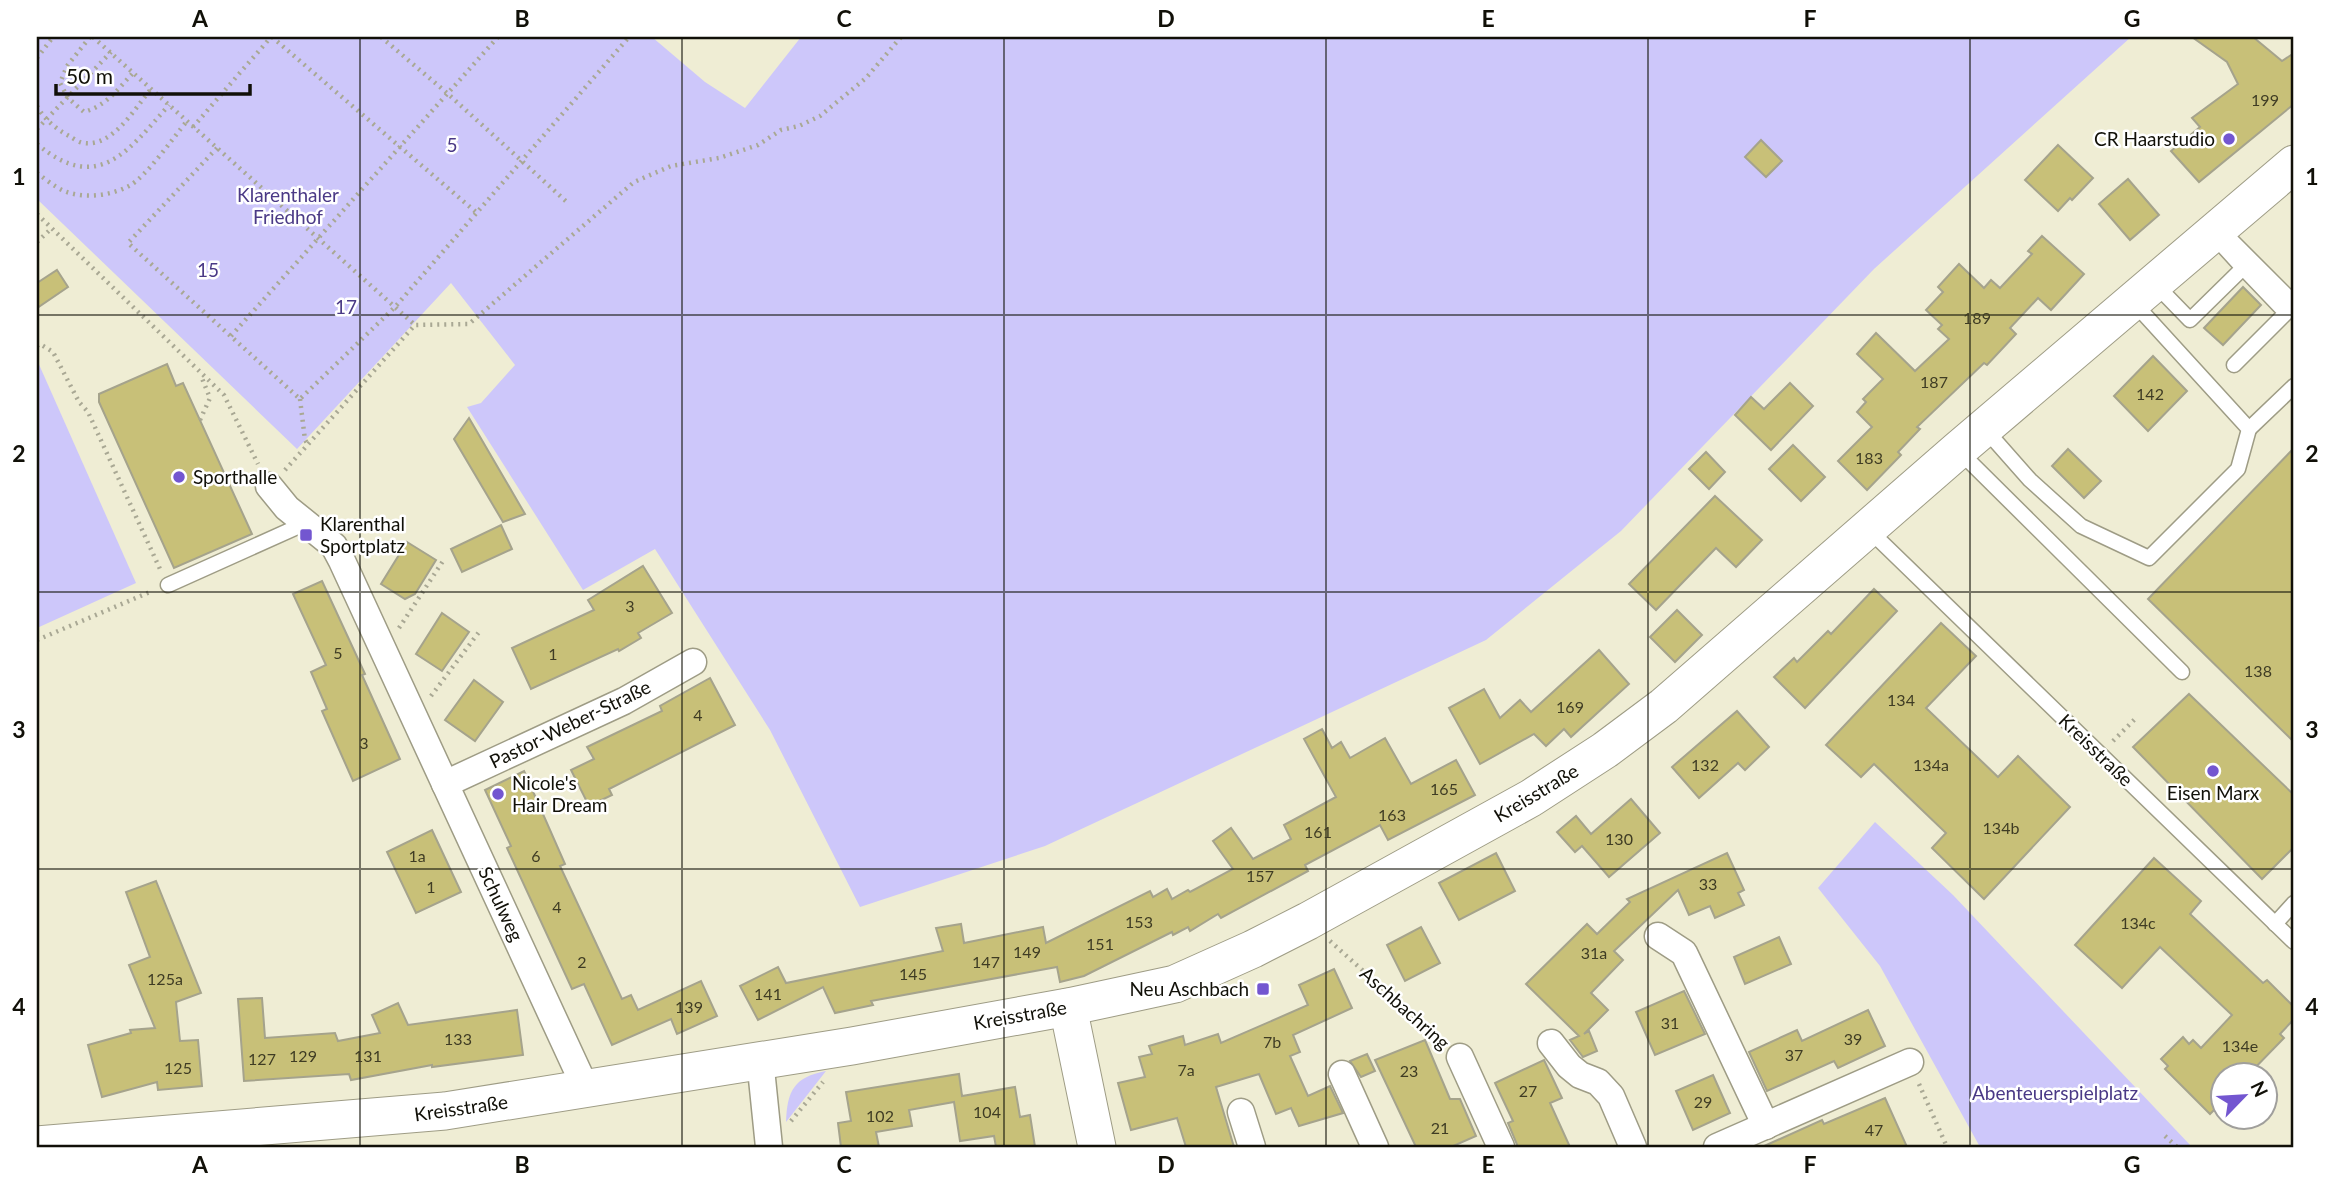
<svg xmlns="http://www.w3.org/2000/svg" width="2331" height="1184" font-family="Lato,sans-serif">
<style>
.green{fill:#cdc7fa}
.building{fill:#c8c078;stroke:#a5a38c;stroke-width:2}
.lines{fill:none;stroke-linecap:round;stroke-linejoin:round}
.lane-casing{stroke:#9e9c85;stroke-width:17}
.street-casing{stroke:#9e9c85;stroke-width:29}
.secondary-casing{stroke:#9e9c85;stroke-width:39}
.path{stroke:#a9a894;stroke-width:4.5;stroke-dasharray:2 5;stroke-linecap:butt}
.lane{stroke:#fff;stroke-width:14}
.street{stroke:#fff;stroke-width:26}
.secondary{stroke:#fff;stroke-width:37}
.grid{fill:none;stroke:#111008;stroke-width:2;stroke-opacity:0.55}
.poi-dot{fill:#7356d0;stroke:#fff;stroke-width:2.5}
.labels{text-anchor:middle;stroke-width:5;stroke-linejoin:round;paint-order:stroke}
.number-label{font-size:16px;fill:#3f3c24}
.poi-label{font-size:19px;fill:#111008;stroke:#fff;text-anchor:start}
.park-label{font-size:19px;fill:#4a3986;stroke:#fff}
.street-label{font-size:19px;fill:#111008;stroke:#fff}
.neatline{fill:none;stroke:#111008;stroke-width:2.5}
.grid-label{font-size:23px;text-anchor:middle;font-weight:bold;fill:#111008}
</style>
<rect width="100%" height="100%" fill="#efedd4"/>
<g class="green">
<path d="M37,37H652L705,82L745,108L801,37H2131L1874,269L1621,531L1486,640L1045,846L860,907L770,730L655,549L583,590L467,407L481,403L515,365L451,283L297,449L37,199Z"/>
<path d="M37,360L136,583L37,628Z"/>
<path d="M1875,822L1953,895L2192,1147H1980L1880,966L1818,888Z"/>
<path d="M826,1071L786,1122C787,1091 794,1077 826,1071Z"/>
</g>
<g class="building">
<path d="M2192,37H2253L2282,61L2294,53V104L2199,182L2171,151L2200,127L2192,118L2238,84L2227,62Z"/>
<path d="M1761,140L1782,161L1766,177L1745,157Z"/>
<path d="M2058,145L2093,178L2072,200L2070,198L2058,211L2025,180Z"/>
<path d="M2128,179L2159,215L2130,240L2099,204Z"/>
<path d="M2042,236L2084,274L2051,310L2038,298L2010,328L2016,334L1987,365L1984,363L1917,427L1920,429L1898,452L1901,455L1867,490L1838,461L1872,427L1857,412L1866,402L1863,399L1883,379L1857,354L1876,333L1915,371L1949,339L1938,329L1942,325L1926,310L1943,292L1938,287L1959,264L1984,288L1991,280L2000,288L2032,254L2028,251Z"/>
<path d="M57,270L68,287L37,308V283Z"/>
<path d="M2243,287L2261,305L2223,345L2204,328Z"/>
<path d="M2153,356L2187,391L2148,431L2114,396Z"/>
<path d="M167,364L176,386L183,383L252,534L174,568L99,402V394Z"/>
<path d="M1790,383L1813,406L1771,450L1735,415L1751,397L1764,409Z"/>
<path d="M469,418L525,514L503,522L454,439Z"/>
<path d="M1793,445L1825,477L1801,501L1769,469Z"/>
<path d="M2294,448V742L2148,599Z"/>
<path d="M2068,449L2101,481L2084,498L2052,466Z"/>
<path d="M1706,452L1725,472L1709,489L1689,469Z"/>
<path d="M1715,496L1762,540L1736,567L1716,548L1656,610L1629,584Z"/>
<path d="M501,525L512,549L462,572L451,549Z"/>
<path d="M407,542L436,560L415,594L405,599L381,584Z"/>
<path d="M643,566L672,613L638,633L641,638L619,651L618,649L531,689L512,648L594,610L588,600Z"/>
<path d="M322,581L365,674L362,675L400,759L353,781L322,711L327,709L311,672L326,665L293,594Z"/>
<path d="M1874,589L1897,611L1805,708L1774,677L1794,658L1797,662L1828,631L1831,634Z"/>
<path d="M1677,610L1702,635L1675,662L1650,637Z"/>
<path d="M442,613L469,632L442,671L416,654Z"/>
<path d="M1941,623L1976,656L1926,708L1998,777L2018,756L2070,807L1984,899L1932,848L1946,833L1874,764L1861,777L1826,745Z"/>
<path d="M1599,650L1629,684L1571,737L1564,729L1546,746L1534,734L1480,764L1449,708L1484,689L1500,718L1520,700L1531,712Z"/>
<path d="M710,678L735,725L609,789L612,795L589,806L571,770L594,759L587,747L662,711L660,706Z"/>
<path d="M474,680L503,702L475,741L445,720Z"/>
<path d="M2189,694L2294,795V847L2262,879L2133,747Z"/>
<path d="M1737,711L1769,747L1745,770L1738,763L1699,798L1672,767Z"/>
<path d="M1322,729L1332,748L1341,742L1350,758L1385,738L1411,784L1456,760L1475,795L1388,840L1380,825L1305,865L1308,871L1221,918L1218,914L1190,931L1188,927L1173,935L1172,932L1084,976L1060,982L1057,967L871,1001L873,1005L835,1013L823,987L758,1020L740,986L778,967L786,983L943,951L936,928L961,924L964,943L1043,927L1046,943L1150,891L1153,897L1167,889L1172,899L1188,890L1190,892L1233,869L1213,841L1231,828L1253,859L1291,839L1284,825L1336,797L1304,739Z"/>
<path d="M524,771L565,864L560,866L622,999L631,995L638,1010L701,981L717,1016L677,1034L671,1019L612,1045L584,984L572,989L507,848L511,846L485,790Z"/>
<path d="M1631,799L1660,833L1609,877L1582,846L1575,852L1557,832L1576,816L1591,834Z"/>
<path d="M432,830L461,892L416,913L387,852Z"/>
<path d="M1496,853L1515,891L1459,920L1439,883Z"/>
<path d="M1727,853L1744,890L1738,893L1744,905L1715,918L1710,906L1689,915L1678,890L1614,951L1623,960L1591,993L1608,1010L1584,1034L1589,1031L1597,1051L1583,1057L1570,1040L1579,1036L1526,984L1587,924L1597,934L1630,902L1627,899Z"/>
<path d="M2154,858L2201,901L2190,914L2263,983L2267,980L2294,1007V1019L2280,1034L2284,1038L2248,1075H2222V1102L2210,1114L2165,1069L2168,1066L2161,1059L2183,1037L2189,1044L2193,1040L2201,1048L2232,1015L2160,947L2122,988L2075,945Z"/>
<path d="M156,881L201,993L176,1002L180,1041L198,1040L202,1086L158,1090L157,1082L102,1097L88,1045L131,1033L130,1030L155,1028L129,965L150,957L126,892Z"/>
<path d="M1421,927L1440,963L1405,981L1387,945Z"/>
<path d="M1779,937L1791,964L1745,984L1734,957Z"/>
<path d="M1334,969L1352,1008L1293,1035L1300,1052L1290,1056L1308,1096L1330,1086L1343,1113L1299,1126L1291,1108L1276,1114L1259,1074L1216,1087L1234,1147H1186L1177,1118L1131,1130L1118,1083L1145,1077L1139,1057L1152,1054L1149,1046L1183,1036L1185,1045L1218,1034L1221,1043L1308,1005L1299,985Z"/>
<path d="M1684,991L1705,1034L1655,1055L1636,1012Z"/>
<path d="M262,998L265,1038L335,1033L338,1041L380,1033L372,1015L398,1003L408,1025L517,1010L523,1055L432,1067V1065L351,1080L349,1074L244,1081L238,999Z"/>
<path d="M1868,1010L1885,1046L1838,1068L1834,1061L1767,1091L1749,1052L1797,1030L1802,1041Z"/>
<path d="M1425,1040L1450,1099H1460L1476,1136L1451,1147H1416L1375,1060Z"/>
<path d="M1367,1054L1375,1071L1361,1077L1350,1061Z"/>
<path d="M1544,1060L1562,1098L1550,1103L1570,1147H1518L1508,1123L1513,1121L1495,1083Z"/>
<path d="M959,1074L962,1096L1015,1087L1020,1117L1030,1115L1035,1147H996L994,1136L960,1141L954,1102L909,1110L912,1126L876,1132L879,1147H841L838,1123L851,1121L846,1092Z"/>
<path d="M1713,1075L1730,1113L1693,1130L1676,1091Z"/>
<path d="M1885,1098L1907,1147H1762L1822,1120L1824,1124Z"/>
</g>
<g class="lines">
<defs>
<g id="lane">
<path d="M2220,229L2294,303"/>
<path d="M2155,284L2190,320L2243,268L2212,234"/>
<path d="M2234,365L2286,313L2243,268"/>
<path d="M1984,428L2030,480L2081,526L2149,558L2238,469L2249,429L2134,303"/>
<path d="M2249,429L2294,386"/>
<path d="M1959,451L2182,672"/>
<path d="M1868,529L2294,942"/>
<path d="M168,585L306,523"/>
<path d="M2275,924L2294,903"/>
</g>
<g id="street">
<path d="M269,486L287,508L334,546L342,561L586,1089"/>
<path d="M445,784L624,701L693,662"/>
<path d="M1658,936L1684,953L1766,1126"/>
<path d="M1551,1043L1569,1066L1580,1075L1598,1082L1611,1096L1633,1147"/>
<path d="M1460,1057L1501,1147"/>
<path d="M760,1059L769,1147"/>
<path d="M1342,1074L1375,1147"/>
<path d="M1241,1112L1252,1147"/>
<path d="M1717,1147L1910,1062"/>
</g>
<g id="secondary">
<path d="M1068,1007L1097,1147"/>
<path d="M37,1145L445,1111L852,1046L1068,1007L1175,984L1253,949L1308,921L1531,798L1605,750L1664,706L1958,450L2294,164"/>
</g>
</defs>
<use href="#lane" class="lane-casing"/>
<use href="#street" class="street-casing"/>
<use href="#secondary" class="secondary-casing"/>
<g class="path">
<path d="M90,37L67,66L60,83L68,98L84,112C106,106 118,89 133,73"/>
<path d="M93,37L415,325"/>
<path d="M272,37L477,213"/>
<path d="M381,37L447,93L569,204"/>
<path d="M37,58L53,37"/>
<path d="M37,106C44,119 56,129 69,136C73,138 79,143 84,143C113,147 135,108 151,89"/>
<path d="M193,127L271,37"/>
<path d="M37,129L111,52"/>
<path d="M37,144C98,195 128,151 169,105"/>
<path d="M217,148L128,243L300,399L395,307L629,37"/>
<path d="M37,173C45,179 55,187 64,191C84,199 110,196 129,186C146,177 173,138 187,121"/>
<path d="M37,214L224,395L258,464"/>
<path d="M37,242L52,228"/>
<path d="M231,336L498,37"/>
<path d="M37,346L40,344L53,352L79,402L88,412L160,569"/>
<path d="M300,399L305,440L307,443"/>
<path d="M200,420L210,398L201,376"/>
<path d="M285,470L415,325L469,324L634,182L671,166L719,158L758,145L781,130L799,126L820,116L866,78L901,37"/>
<path d="M399,628L443,561"/>
<path d="M37,640L150,592"/>
<path d="M431,696L479,632"/>
<path d="M2113,741L2137,717"/>
<path d="M1330,941L1441,1041"/>
<path d="M1919,1084L1947,1147"/>
<path d="M791,1121L823,1082"/>
<path d="M2165,1136L2177,1147"/>
</g>
<use href="#lane" class="lane"/>
<use href="#street" class="street"/>
<use href="#secondary" class="secondary"/>
</g>
<path class="grid" d="M360,37V1147M682,37V1147M1004,37V1147M1326,37V1147M1648,37V1147M1970,37V1147M37,315H2294M37,592H2294M37,869H2294"/>
<g class="poi-dot">
<circle cx="2229" cy="139" r="7"/>
<circle cx="179" cy="477" r="7"/>
<rect x="299" y="528" width="14" height="14" rx="3.5"/>
<circle cx="2213" cy="771" r="7"/>
<circle cx="498" cy="794" r="7"/>
<rect x="1256" y="982" width="14" height="14" rx="3.5"/>
</g>
<g class="labels">
<g class="number-label">
<text x="2265" y="106">199</text>
<text x="1977" y="324">189</text>
<text x="1934" y="388">187</text>
<text x="2150" y="400">142</text>
<text x="1869" y="464">183</text>
<text x="630" y="612">3</text>
<text x="338" y="659">5</text>
<text x="553" y="660">1</text>
<text x="2258" y="677">138</text>
<text x="1901" y="706">134</text>
<text x="1570" y="713">169</text>
<text x="698" y="721">4</text>
<text x="364" y="749">3</text>
<text x="1705" y="771">132</text>
<text x="1931" y="771">134a</text>
<text x="1444" y="795">165</text>
<text x="1392" y="821">163</text>
<text x="2001" y="834">134b</text>
<text x="1318" y="838">161</text>
<text x="1619" y="845">130</text>
<text x="417" y="862">1a</text>
<text x="536" y="862">6</text>
<text x="1260" y="882">157</text>
<text x="1708" y="890">33</text>
<text x="431" y="893">1</text>
<text x="557" y="913">4</text>
<text x="1139" y="928">153</text>
<text x="2138" y="929">134c</text>
<text x="1100" y="950">151</text>
<text x="1027" y="958">149</text>
<text x="1594" y="959">31a</text>
<text x="582" y="968">2</text>
<text x="986" y="968">147</text>
<text x="913" y="980">145</text>
<text x="165" y="985">125a</text>
<text x="768" y="1000">141</text>
<text x="689" y="1013">139</text>
<text x="1670" y="1029">31</text>
<text x="458" y="1045">133</text>
<text x="1853" y="1045">39</text>
<text x="1272" y="1048">7b</text>
<text x="2240" y="1052">134e</text>
<text x="1794" y="1061">37</text>
<text x="303" y="1062">129</text>
<text x="368" y="1062">131</text>
<text x="262" y="1065">127</text>
<text x="178" y="1074">125</text>
<text x="1186" y="1076">7a</text>
<text x="1409" y="1077">23</text>
<text x="1528" y="1097">27</text>
<text x="1703" y="1108">29</text>
<text x="987" y="1118">104</text>
<text x="880" y="1122">102</text>
<text x="1440" y="1134">21</text>
<text x="1874" y="1136">47</text>
</g>
<g class="poi-label">
<text x="2215" y="146" text-anchor="end">CR Haarstudio</text>
<text x="193" y="484">Sporthalle</text>
<text x="320" y="531">Klarenthal<tspan x="320" dy="22">Sportplatz</tspan></text>
<text x="512" y="790">Nicole's<tspan x="512" dy="22">Hair Dream</tspan></text>
<text x="2213" y="800" text-anchor="middle">Eisen Marx</text>
<text x="1249" y="996" text-anchor="end">Neu Aschbach</text>
</g>
<g class="park-label">
<text x="452" y="152">5</text>
<text x="288" y="202">Klarenthaler<tspan x="288" dy="22">Friedhof</tspan></text>
<text x="208" y="277">15</text>
<text x="346" y="314">17</text>
<text x="2055" y="1100">Abenteuerspielplatz</text>
</g>
<g class="street-label">
<text transform="translate(570 724) rotate(-26)" y="7">Pastor-Weber-Straße</text>
<text transform="translate(2096 750) rotate(44)" y="7">Kreisstraße</text>
<text transform="translate(1536 793) rotate(-31)" y="7">Kreisstraße</text>
<text transform="translate(501 904) rotate(65)" y="7">Schulweg</text>
<text transform="translate(1405 1008) rotate(42)" y="7">Aschbachring</text>
<text transform="translate(1020 1015) rotate(-10)" y="7">Kreisstraße</text>
<text transform="translate(461 1108) rotate(-8)" y="7">Kreisstraße</text>
</g>
</g>
<rect width="2331" height="1184" fill="none" stroke="#ffffff" stroke-width="77"/>
<g transform="translate(2244 1096) rotate(65)"><circle r="33" fill="#ffffff" stroke="#a09f9c" stroke-width="2"/>
<path d="M0-5L12 26L0 18L-12 26Z" fill="#7356d0"/>
<text y="-10" font-size="19" font-weight="bold" text-anchor="middle" fill="#111008">N</text>
</g>
<path d="M56 84v10h194v-10" fill="none" stroke="#111008" stroke-width="3.5"/>
<text x="66" y="84" font-size="21" fill="#111008" stroke="#ffffff" stroke-width="5" paint-order="stroke">50 m</text>
<rect x="38" y="38" width="2254" height="1108" class="neatline"/>
<g class="grid-label">
<text x="200" y="27">A</text>
<text x="522" y="27">B</text>
<text x="844" y="27">C</text>
<text x="1166" y="27">D</text>
<text x="1488" y="27">E</text>
<text x="1810" y="27">F</text>
<text x="2132" y="27">G</text>
<text x="19" y="185">1</text>
<text x="2312" y="185">1</text>
<text x="19" y="462">2</text>
<text x="2312" y="462">2</text>
<text x="19" y="738">3</text>
<text x="2312" y="738">3</text>
<text x="19" y="1015">4</text>
<text x="2312" y="1015">4</text>
<text x="200" y="1173">A</text>
<text x="522" y="1173">B</text>
<text x="844" y="1173">C</text>
<text x="1166" y="1173">D</text>
<text x="1488" y="1173">E</text>
<text x="1810" y="1173">F</text>
<text x="2132" y="1173">G</text>
</g>
</svg>
